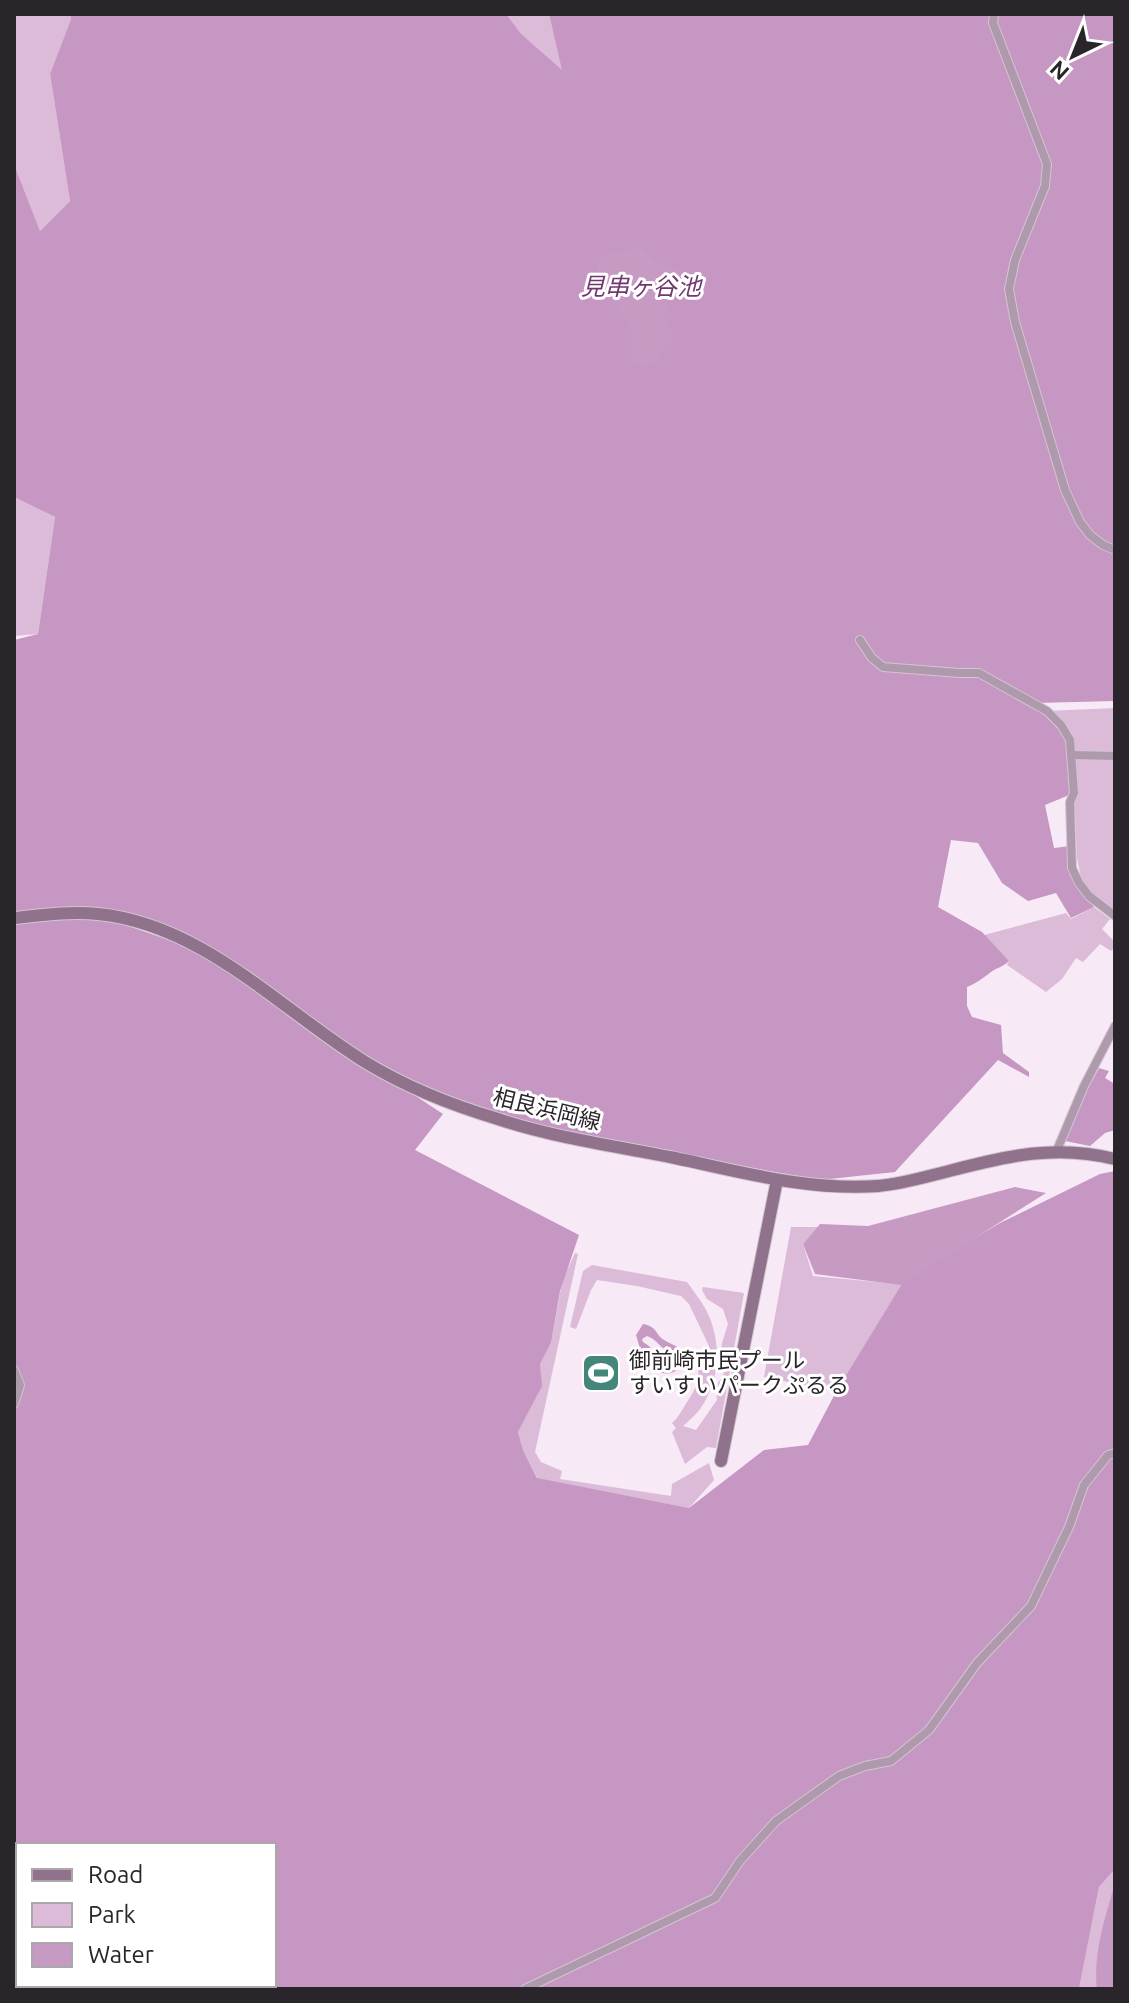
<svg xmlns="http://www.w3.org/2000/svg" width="1129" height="2003" font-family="Ubuntu,'Noto Sans JP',sans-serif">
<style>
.green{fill:#dbbbd8}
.forest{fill:#c597c2;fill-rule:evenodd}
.water{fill:#c79ac4}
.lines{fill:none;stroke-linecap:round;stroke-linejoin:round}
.street-casing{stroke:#d2c6d1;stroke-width:10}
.secondary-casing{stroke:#d2c6d1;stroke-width:14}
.street{stroke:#af9aad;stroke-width:8}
.secondary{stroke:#90728d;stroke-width:12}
.labels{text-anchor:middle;stroke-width:6;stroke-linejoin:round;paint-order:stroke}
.street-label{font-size:22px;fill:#2a252a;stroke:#fff}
.poi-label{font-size:22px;fill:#2a252a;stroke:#fff;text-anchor:start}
.water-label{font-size:24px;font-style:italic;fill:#70386e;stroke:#fff}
</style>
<rect width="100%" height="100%" fill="#f7e9f6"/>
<g class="green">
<path d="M14,14H71V19L50,74L70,201L40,231L14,164Z"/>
<path d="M505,14H549L563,71L526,41Z"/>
<path d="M14,497L55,517L38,634L14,636Z"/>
<path d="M1115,708V911L1083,888L1077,858L1074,793L1076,756L1047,711Z"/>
<path d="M1094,907L1110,919L1102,929L1115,942V947L1111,951L1100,944L1083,962L1076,958L1062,979L1046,992L1007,965L1009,961L984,935L1066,913L1071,919Z"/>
<path d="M791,1227H818L803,1244L813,1276L908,1285L836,1392L764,1377Z"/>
<path d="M575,1253L578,1254L535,1452L541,1462L562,1471L560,1479L671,1496L672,1484L709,1463L714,1480L689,1508L538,1479L523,1450L518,1432L541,1387L540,1364L551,1343L560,1293L563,1279Z"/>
<path d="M592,1265L687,1282C693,1291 700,1299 705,1308C721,1337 721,1375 704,1403C699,1412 690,1420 683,1426L696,1430L717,1400L716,1387L724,1373L720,1356L722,1343L728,1324L723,1309L707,1299L702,1290L703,1287L744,1293L716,1448L707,1447L685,1464L672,1432L676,1428L672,1423C678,1418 680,1413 684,1407C697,1387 697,1387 699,1363L708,1362L709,1346L689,1304L681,1296L637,1286L597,1280L591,1290L576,1329L570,1327L583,1271Z"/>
<path d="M1115,1869V1989H1079L1099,1887Z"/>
</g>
<g class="forest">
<path d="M71,14H506L521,34L562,70L549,14H1115V701L1036,703L1070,740L1074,793L1045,805L1054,848L1070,846L1077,884L1094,907L1071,918L1056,893L1028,901L1002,883L978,843L951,840L938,907L982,932L1009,961C1003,967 998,967 991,972C983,978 977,983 967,987V1006L972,1017L1001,1025L1003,1053L1029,1072V1077L998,1060L895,1172L820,1180L607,1142L464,1108L358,1058L443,1114L415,1150L579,1235L560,1291L551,1343L540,1364L542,1386L518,1432L523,1450L537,1478L689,1508L764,1450L808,1445L836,1392L905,1279L1000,1223L1100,1174L1115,1171V1869L1099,1887L1079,1989H14V640L38,634L55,517L14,497V164L40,231L70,201L50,74L71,19ZM127,919L201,948L329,1039L192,948L111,920ZM18,1845H274V1985H18Z"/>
<path d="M1099,1068L1109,1071L1105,1078L1115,1084V1130L1105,1133L1090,1146L1065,1141L1078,1106Z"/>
</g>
<g class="water">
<path d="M641,248L655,261L678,271L685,277L669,299L664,319L675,337L660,353V359L648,367L633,361L632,331L608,292L589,290L585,286L597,272L601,256Z"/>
<path d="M1015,1187L1046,1193L901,1285L815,1274L803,1244L820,1224L868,1226Z"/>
<path d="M643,1324C658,1327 654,1333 664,1340C670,1344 676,1345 682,1350L684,1360C677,1374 670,1375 657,1372L661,1367L674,1363L676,1357C672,1352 668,1352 663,1348C657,1343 655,1339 647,1336L642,1339L643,1342C653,1348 656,1354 660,1365L654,1370L645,1353L641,1352L636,1335Z"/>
<path d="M1115,1884V1989H1097C1093,1954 1105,1917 1115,1884Z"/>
</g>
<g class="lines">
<defs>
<g id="street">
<path d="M994,14L993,23L1047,164L1045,186L1015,260L1009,289L1015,322L1065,490L1080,522L1090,535L1103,545L1115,550"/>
<path d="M860,640L872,658L883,667L959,673H979L1047,711L1061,725L1070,740L1074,793L1070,802L1072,868L1079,883L1089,896L1115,916"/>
<path d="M1071,755L1115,756"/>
<path d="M1057,1150L1084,1086L1115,1026"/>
<path d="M14,1370L20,1385L14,1404"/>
<path d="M14,1963H18"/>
<path d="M85,1985L91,1989"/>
<path d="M525,1989L715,1898L740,1861L776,1821L839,1776L865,1766L891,1761L929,1730L977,1663L1031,1606L1069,1527L1084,1485L1108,1455L1115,1453"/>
</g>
<g id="secondary">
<path d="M14,918C42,915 71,911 98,914C202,924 280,1009 365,1062C406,1087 451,1105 498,1119C555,1138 616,1146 675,1158C742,1172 808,1191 878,1186C902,1184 925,1177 949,1171C1006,1156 1056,1144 1115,1159"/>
<path d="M721,1461L777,1180"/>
</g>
</defs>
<use href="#street" class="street-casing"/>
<use href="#secondary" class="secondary-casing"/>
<use href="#street" class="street"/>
<use href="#secondary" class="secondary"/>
</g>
<defs>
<symbol id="stadium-square" viewBox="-11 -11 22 22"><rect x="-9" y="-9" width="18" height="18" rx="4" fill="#44877a" stroke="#fff"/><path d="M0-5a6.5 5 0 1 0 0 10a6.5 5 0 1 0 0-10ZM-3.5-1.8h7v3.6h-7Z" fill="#fff"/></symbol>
</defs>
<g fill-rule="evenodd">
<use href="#stadium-square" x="579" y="1351" width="44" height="44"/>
</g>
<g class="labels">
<g class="street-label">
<text transform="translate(547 1109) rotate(14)" y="8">相良浜岡線</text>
</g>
<g class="poi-label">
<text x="629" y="1368">御前崎市民プール<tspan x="629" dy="25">すいすいパークぷるる</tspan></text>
</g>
<g class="water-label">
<text x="641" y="295">見串ヶ谷池</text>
</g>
</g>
<rect width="1129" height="2003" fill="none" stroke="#2a252a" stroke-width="32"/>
<rect x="16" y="1843" width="260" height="144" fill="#ffffff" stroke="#aaa8aa" stroke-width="2"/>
<rect x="32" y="1869" width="40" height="12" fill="#90728d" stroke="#aaa8aa" stroke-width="2"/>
<text x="88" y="1883" font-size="24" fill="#2a252a">Road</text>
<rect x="32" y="1903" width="40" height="24" fill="#dbbbd8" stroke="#aaa8aa" stroke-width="2"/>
<text x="88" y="1923" font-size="24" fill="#2a252a">Park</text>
<rect x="32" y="1943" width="40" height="24" fill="#c79ac4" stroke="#aaa8aa" stroke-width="2"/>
<text x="88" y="1963" font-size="24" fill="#2a252a">Water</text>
<g transform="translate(1073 56) rotate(223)" stroke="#ffffff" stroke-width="6" paint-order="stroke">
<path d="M0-6L14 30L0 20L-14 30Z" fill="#2a252a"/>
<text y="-12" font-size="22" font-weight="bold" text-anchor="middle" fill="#2a252a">N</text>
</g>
</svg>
